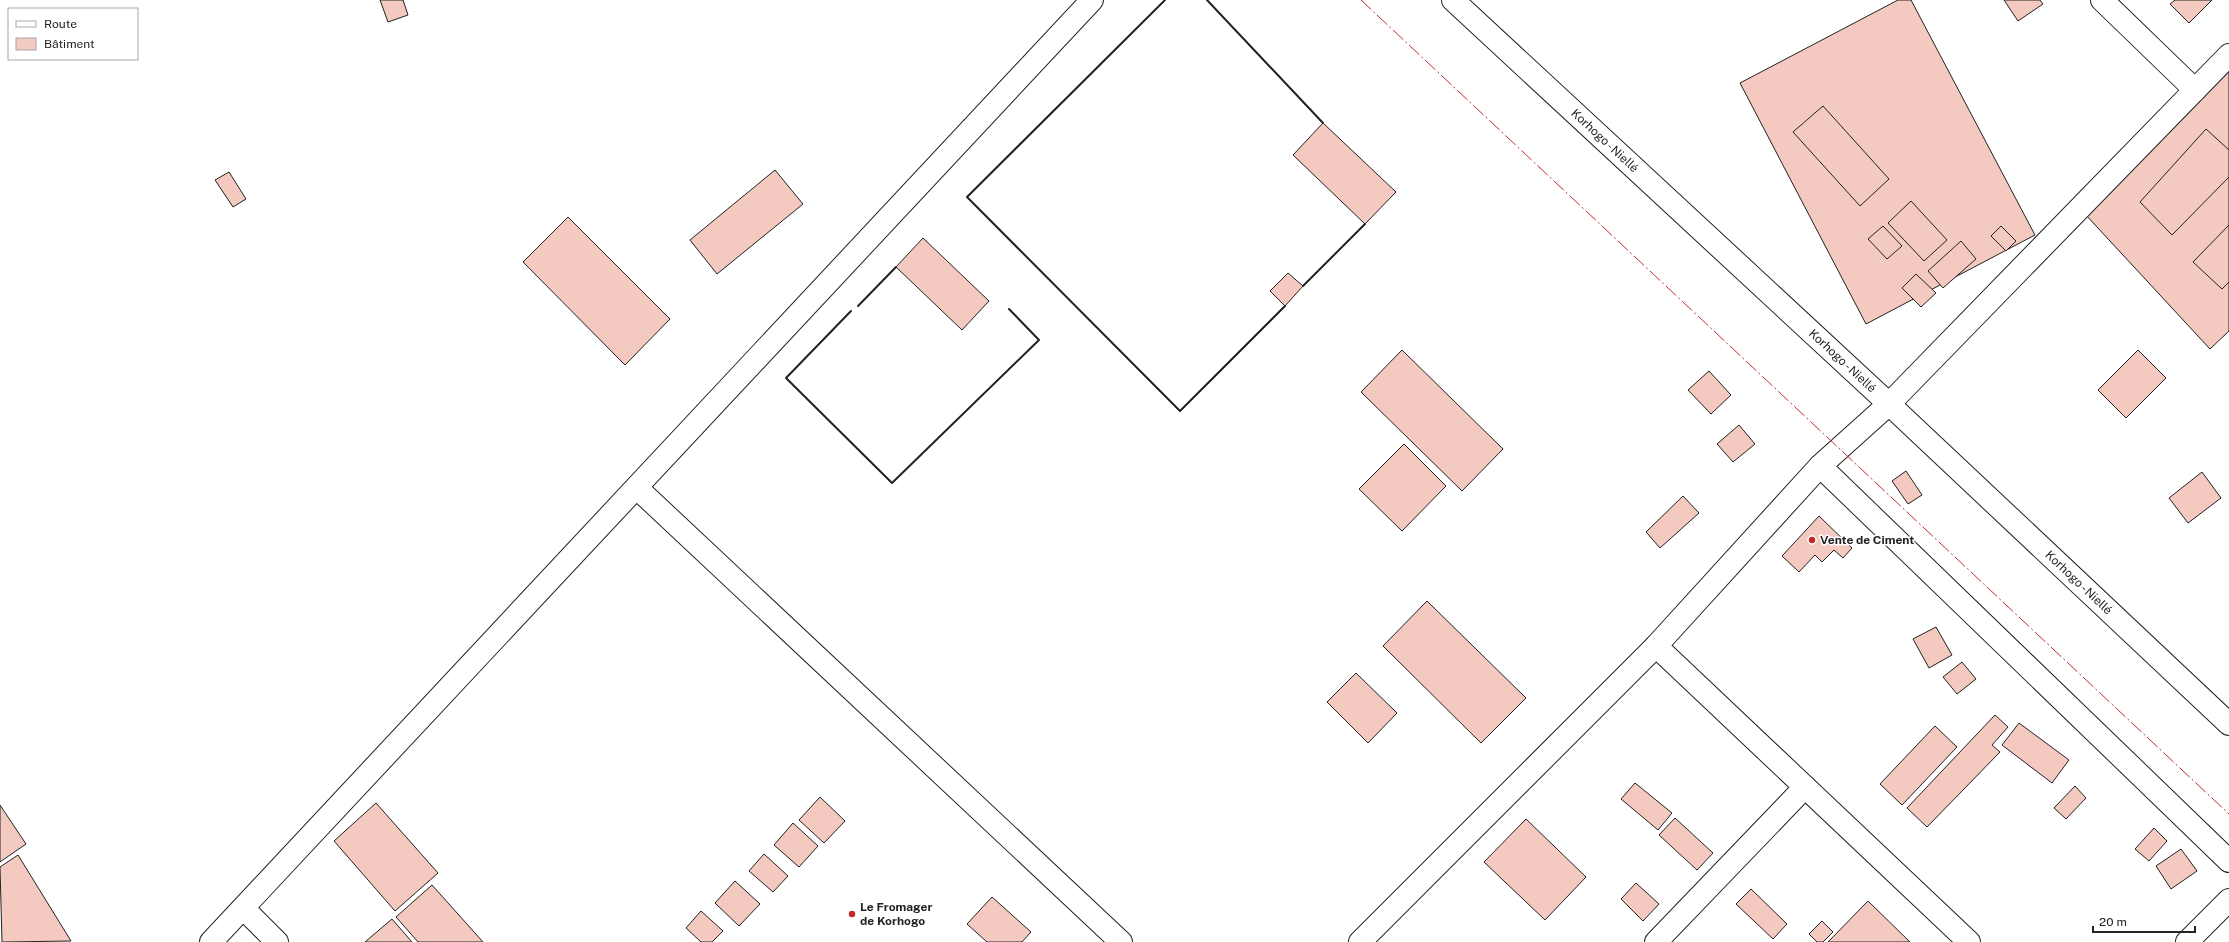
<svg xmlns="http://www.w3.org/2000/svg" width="2229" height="942" font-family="'Public Sans',sans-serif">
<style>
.building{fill:#f3c9c0;stroke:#222}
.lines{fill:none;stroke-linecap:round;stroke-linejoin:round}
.minor-casing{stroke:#222;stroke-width:24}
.major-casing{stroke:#222;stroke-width:24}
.minor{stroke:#fff;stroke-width:22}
.major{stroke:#fff;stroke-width:22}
.wall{stroke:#222;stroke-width:2}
.power{stroke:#c62828;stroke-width:1;stroke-dasharray:14 3 2 3;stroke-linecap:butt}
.poi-dot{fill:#c62828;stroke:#fff;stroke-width:1.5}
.labels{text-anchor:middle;stroke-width:3;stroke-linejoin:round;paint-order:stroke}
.street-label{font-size:12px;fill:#222;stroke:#fff}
.poi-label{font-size:12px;font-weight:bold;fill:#222;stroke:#fff;text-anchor:start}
</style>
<rect width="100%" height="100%" fill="#fff"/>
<g class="building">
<path d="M380,0H403L408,15L388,22Z"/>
<path d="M1898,0H1911L2035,235L1866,324L1740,83Z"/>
<path d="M2004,0H2040L2043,4L2018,21Z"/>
<path d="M2175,0H2212L2189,23L2170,4Z"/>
<path d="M2229,56V331L2210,349L2072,200Z"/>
<path d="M1823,106L1889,179L1860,206L1793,132Z"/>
<path d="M1323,123L1396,192L1365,224L1293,155Z"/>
<path d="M2206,129L2229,150V177L2172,235L2140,202Z"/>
<path d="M775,170L803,204L717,274L690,240Z"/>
<path d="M229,172L246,199L233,207L215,180Z"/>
<path d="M1911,201L1947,240L1924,261L1888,223Z"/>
<path d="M568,217L670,319L625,365L523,262Z"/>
<path d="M2229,225V282L2222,289L2193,262Z"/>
<path d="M1883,226L1902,246L1887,259L1868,239Z"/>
<path d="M2001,226L2016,241L2006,251L1991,236Z"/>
<path d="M923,238L989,301L962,330L896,267Z"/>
<path d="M1961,241L1976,259L1943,288L1928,271Z"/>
<path d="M1288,273L1303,286L1285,306L1270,291Z"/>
<path d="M1916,274L1936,293L1921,307L1902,288Z"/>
<path d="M1402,350L1503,449L1462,491L1361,392Z"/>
<path d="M2138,350L2166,378L2126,418L2098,390Z"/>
<path d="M1709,371L1731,395L1711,414L1688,390Z"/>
<path d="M1739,425L1755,444L1733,462L1717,444Z"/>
<path d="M1404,444L1446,486L1402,531L1359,489Z"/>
<path d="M1906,471L1922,495L1908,504L1892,481Z"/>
<path d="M2202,472L2221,498L2188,523L2169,498Z"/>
<path d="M1683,496L1699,513L1660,548L1646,532Z"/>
<path d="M1819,516L1852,548L1843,558L1834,550L1822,562L1815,555L1799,572L1782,556Z"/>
<path d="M1427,601L1526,698L1481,743L1383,646Z"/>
<path d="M1936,627L1952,655L1929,668L1913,639Z"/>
<path d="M1962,662L1976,679L1957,694L1943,677Z"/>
<path d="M1356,673L1397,713L1368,743L1327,702Z"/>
<path d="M1995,715L2008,727L1992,745L2000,752L1927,827L1907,808Z"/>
<path d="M2019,723L2069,760L2052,783L2002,745Z"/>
<path d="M1935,726L1957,747L1902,805L1880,784Z"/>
<path d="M1635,783L1672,813L1658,830L1621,799Z"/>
<path d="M2075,786L2086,798L2066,819L2054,808Z"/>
<path d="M820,797L845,821L824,843L799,820Z"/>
<path d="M376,803L438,873L395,911L334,841Z"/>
<path d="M0,805L26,844L0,862Z"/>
<path d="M1675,818L1713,853L1697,870L1659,835Z"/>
<path d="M1526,819L1586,877L1545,920L1484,862Z"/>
<path d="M793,823L818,846L799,867L774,845Z"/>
<path d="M2154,828L2167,841L2149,861L2135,849Z"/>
<path d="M2181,849L2197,871L2171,889L2156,866Z"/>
<path d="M764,854L788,876L773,892L749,871Z"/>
<path d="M18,855L71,941L2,942L0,867Z"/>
<path d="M735,881L760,904L739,926L715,903Z"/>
<path d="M1636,883L1659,904L1643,921L1621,899Z"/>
<path d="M432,885L483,942H418L396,917Z"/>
<path d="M1751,889L1787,924L1773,939L1736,904Z"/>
<path d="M992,897L1031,932L1022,942H987L967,924Z"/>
<path d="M1868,901L1910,942H1828Z"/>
<path d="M701,911L723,931L712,942H701L686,928Z"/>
<path d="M392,919L412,942H365Z"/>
<path d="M1822,921L1833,932L1823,942H1817L1809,934Z"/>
</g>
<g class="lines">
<defs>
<g id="minor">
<path d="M2102,0L2195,90"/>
<path d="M1820,466L2229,861"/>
<path d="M637,488L1121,942"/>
<path d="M1656,646L1969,942"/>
<path d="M244,909L277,942"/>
<path d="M211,942L1092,0"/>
<path d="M1360,942L1656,646L1820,466L1889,404L2229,55"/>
<path d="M1656,942L1805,787"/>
<path d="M2187,942L2229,900"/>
</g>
<g id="major">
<path id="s1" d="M1453,0L1889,404L2229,724"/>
</g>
</defs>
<use href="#minor" class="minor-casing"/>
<use href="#major" class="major-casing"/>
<use href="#minor" class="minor"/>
<use href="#major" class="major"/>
<g class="wall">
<path d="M1165,0L967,197L1180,411L1285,306"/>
<path d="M1207,0L1323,123"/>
<path d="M1303,286L1365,224"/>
<path d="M858,306L896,267"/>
<path d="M851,311L786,378L892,483L1039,340L1009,309"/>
</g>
<path class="power" d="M1361,0L2229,814"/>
</g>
<g class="poi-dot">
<circle cx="1812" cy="540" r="4"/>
<circle cx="852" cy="914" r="4"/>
</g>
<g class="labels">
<g class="street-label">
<text dy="4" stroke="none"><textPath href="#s1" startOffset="207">Korhogo - Niellé</textPath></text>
<text dy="4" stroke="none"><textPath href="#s1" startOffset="531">Korhogo - Niellé</textPath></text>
<text dy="4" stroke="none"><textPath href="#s1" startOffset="855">Korhogo - Niellé</textPath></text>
</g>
<g class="poi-label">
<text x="1820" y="544">Vente de Ciment</text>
<text x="860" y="911">Le Fromager<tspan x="860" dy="14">de Korhogo</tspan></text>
</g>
</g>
<rect x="8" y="8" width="130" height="52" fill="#ffffff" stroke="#a7a7a7"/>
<rect x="16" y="21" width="20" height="6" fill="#ffffff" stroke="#a7a7a7"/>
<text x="44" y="28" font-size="12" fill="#222222">Route</text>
<rect x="16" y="38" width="20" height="12" fill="#f3c9c0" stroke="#a7a7a7"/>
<text x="44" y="48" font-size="12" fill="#222222">Bâtiment</text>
<path d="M2093 926v6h102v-6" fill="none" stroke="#222222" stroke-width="2"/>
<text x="2099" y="926" font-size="12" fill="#222222" stroke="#ffffff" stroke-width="3" paint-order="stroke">20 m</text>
</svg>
